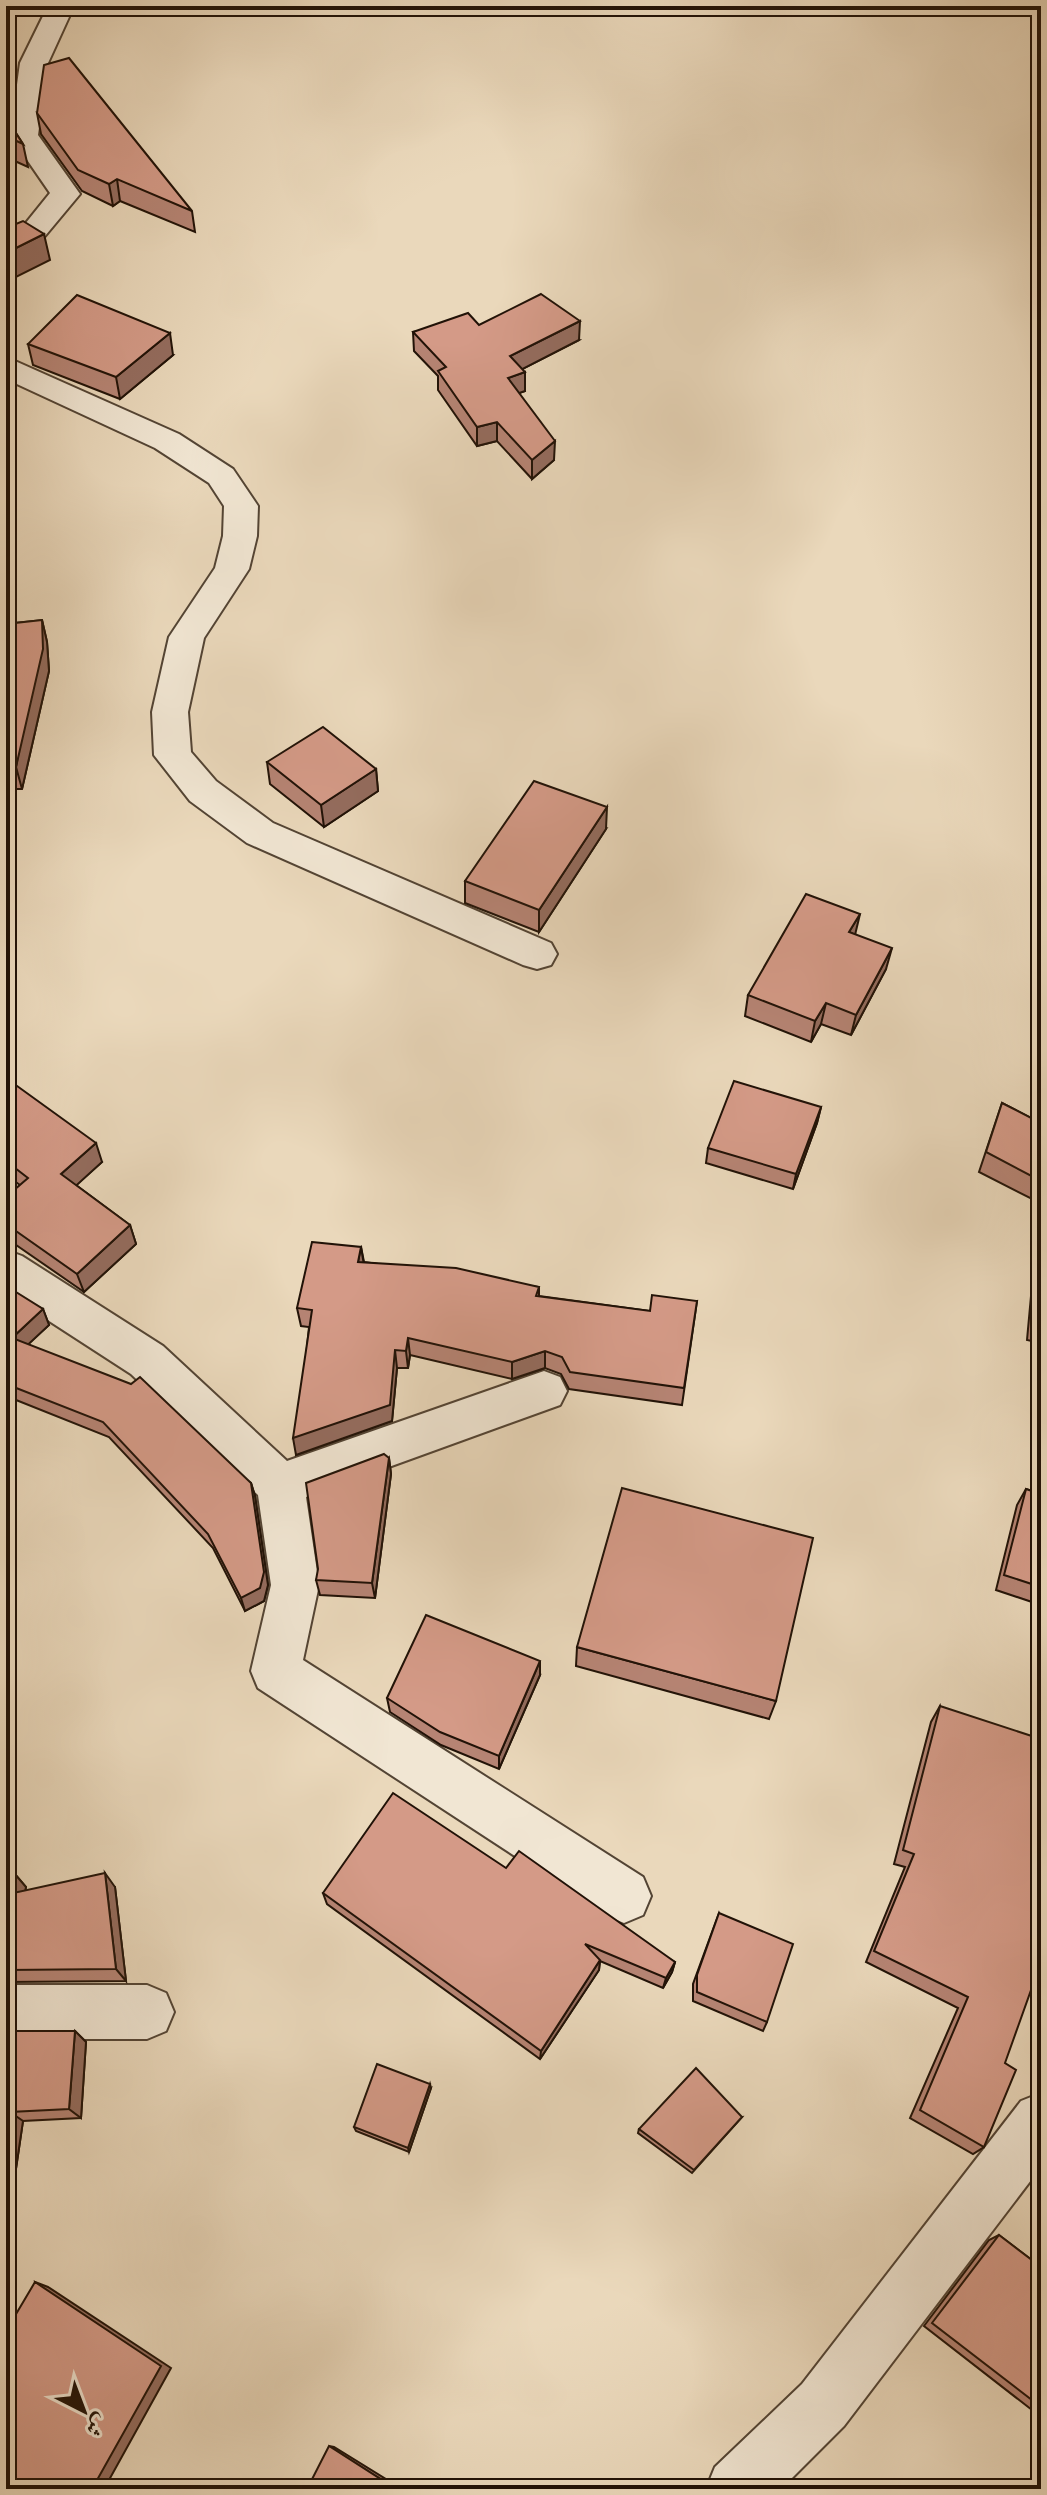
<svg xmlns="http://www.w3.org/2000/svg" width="1047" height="2495" font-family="'IM FELL Great Primer',Amiri,serif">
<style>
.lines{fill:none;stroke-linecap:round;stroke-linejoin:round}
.street-casing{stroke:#534434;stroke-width:4}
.street{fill:#f1e6d3;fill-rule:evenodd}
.wall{fill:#b68474;stroke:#211207;stroke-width:2}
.shaded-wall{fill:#946c5e;stroke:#211207;stroke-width:2}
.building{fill:#d49a87;stroke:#211207;stroke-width:2}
</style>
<rect width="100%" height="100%" fill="#ead8bb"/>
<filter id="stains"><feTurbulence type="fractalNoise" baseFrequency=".0025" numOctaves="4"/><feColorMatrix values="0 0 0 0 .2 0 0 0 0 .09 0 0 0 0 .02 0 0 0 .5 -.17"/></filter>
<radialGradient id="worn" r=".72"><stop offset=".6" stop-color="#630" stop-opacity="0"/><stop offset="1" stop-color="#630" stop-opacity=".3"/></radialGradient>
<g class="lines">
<defs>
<g id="street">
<path d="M48,6H74L48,63L38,135L80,194L45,236L6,254V233L25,224L50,193L10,135L20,63Z"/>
<path d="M6,357L179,434L233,469L258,506L257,536L249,569L204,638L188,712L191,752L216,781L273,823L551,943L557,954L551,965L537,969L523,965L247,843L190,801L154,755L152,712L169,637L215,568L223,536L224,506L209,483L155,448L6,379Z"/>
<path d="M6,1250L22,1256L163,1346L287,1461L544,1371L560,1377L567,1391L560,1405L306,1497L319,1585L303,1660L643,1877L651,1896L643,1915L624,1923L605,1915L258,1688L251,1671L271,1585L258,1495L131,1374L6,1293Z"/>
<path d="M6,1985H147L166,1993L174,2012L166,2031L147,2039H6Z"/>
<path d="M1041,2093V2167L844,2426L781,2489H706L715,2467L802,2384L1021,2101Z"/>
</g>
</defs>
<use href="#street" class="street-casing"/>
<use href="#street" class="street"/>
</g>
<g class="wall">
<path d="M8,71L13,94L9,122L23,144L28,167L6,157V72Z"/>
<path d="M37,113L192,211L195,232L120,201L113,206L82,191L41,134Z"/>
<path d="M479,325L579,340L522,369L525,391L519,393L554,460L532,479L497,441L477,446L438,390V376L414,351L413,332Z"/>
<path d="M28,344L173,355L120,399L33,365Z"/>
<path d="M42,620L47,642L49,671L22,789H7L6,793V624Z"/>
<path d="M267,762L376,769L378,791L324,827L270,784Z"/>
<path d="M606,829L539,932L465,903V881Z"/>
<path d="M855,934L886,969L851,1035L821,1024L811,1042L745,1016L748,995Z"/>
<path d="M6,1078L102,1162L76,1185L130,1225L136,1244L84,1292L6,1238V1197L20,1185L6,1175Z"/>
<path d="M1002,1103L1041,1123V1197L1038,1202L979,1172Z"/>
<path d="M821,1107L817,1123L793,1189L706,1163L708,1148Z"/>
<path d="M361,1247L364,1262L539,1287V1296L650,1311L697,1301L682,1405L569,1389L561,1374L545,1368L512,1379L410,1355L408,1368H397L392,1421L296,1455L309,1327L301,1326L297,1308Z"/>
<path d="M1040,1266H1041V1343L1027,1340L1032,1285Z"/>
<path d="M6,1291L43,1309L49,1325L28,1344L251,1483L255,1496L268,1585L264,1601L245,1611L213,1548L109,1437L6,1396Z"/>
<path d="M389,1458L391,1474L375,1598L320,1595L316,1580Z"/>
<path d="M1026,1489L1041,1494V1605L996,1590L1017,1505Z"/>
<path d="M577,1647L776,1701L769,1719L576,1666Z"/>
<path d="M540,1675L499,1769L441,1745L390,1712L387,1698Z"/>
<path d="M940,1706L1005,2063L984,2147L973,2154L910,2118L958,2008L866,1962L905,1867L894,1864L931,1722Z"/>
<path d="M506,1868L675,1962L672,1972L663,1988L600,1961L599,1970L540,2059L327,1904L323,1893Z"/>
<path d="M6,1872L14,1873L26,1887L25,1891L115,1887L126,1981L6,1982Z"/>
<path d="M719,1913L767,2022L763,2031L693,2001V1984Z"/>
<path d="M6,2031H75L86,2042L81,2118L23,2121L7,2230H6Z"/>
<path d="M431,2088L409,2152L356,2131L354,2127Z"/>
<path d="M742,2117L692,2173L638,2133L639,2129Z"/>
<path d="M999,2235L1041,2267V2417L924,2326L989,2240Z"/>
</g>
<g class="shaded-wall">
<path d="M8,71L13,94L7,135L6,83Z"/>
<path d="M117,179L120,201L113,206L109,184Z"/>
<path d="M44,234L50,260L6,282V253Z"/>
<path d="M580,321L579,340L511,375L510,356Z"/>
<path d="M170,333L173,355L120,399L116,377Z"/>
<path d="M525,372V391L508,397V378Z"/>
<path d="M497,422V441L477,446V427Z"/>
<path d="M555,441L554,460L532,479V460Z"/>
<path d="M42,620L47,642L49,671L22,789L16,767Z"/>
<path d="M376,769L378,791L324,827L321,805Z"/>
<path d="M607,807L606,829L539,932V910Z"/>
<path d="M860,914L855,935L849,932Z"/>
<path d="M892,948L886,969L851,1035L856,1015Z"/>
<path d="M826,1003L821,1024L811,1042L815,1021Z"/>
<path d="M821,1107L817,1123L793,1189L796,1174Z"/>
<path d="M96,1143L102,1162L68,1193L61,1174Z"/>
<path d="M130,1225L136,1244L84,1292L77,1274Z"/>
<path d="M361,1247L364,1265L358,1262Z"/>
<path d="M43,1309L49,1325L19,1353L12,1338Z"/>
<path d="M408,1338L410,1355L408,1368L406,1351Z"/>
<path d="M395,1350L397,1368L392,1421L296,1455L293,1438Z"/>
<path d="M545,1351V1368L512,1379V1362Z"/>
<path d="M389,1458L391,1474L375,1598L372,1583Z"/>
<path d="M251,1483L255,1496L268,1585L264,1601L245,1611L241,1598Z"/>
<path d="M540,1661V1675L499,1769V1756Z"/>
<path d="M14,1873L26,1887L22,1908L9,1894Z"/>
<path d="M105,1873L115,1887L126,1981L116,1969Z"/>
<path d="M600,1960L599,1970L540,2059L541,2051Z"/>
<path d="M675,1962L672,1972L663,1988L666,1978Z"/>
<path d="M75,2031L86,2042L81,2118L69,2109Z"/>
<path d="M430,2084L431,2088L409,2152L408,2148Z"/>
<path d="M10,2112L23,2121L7,2230H6V2140Z"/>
<path d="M35,2282L48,2287L171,2368L104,2489H92Z"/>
<path d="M329,2446L334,2447L402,2489H396Z"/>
</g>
<g class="building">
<path d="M69,58L192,211L117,179L109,184L78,170L37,113L44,65Z"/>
<path d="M6,118L23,144L6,136Z"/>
<path d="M23,221L44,234L6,253V228Z"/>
<path d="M541,294L580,321L510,356L525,372L508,378L555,441L532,460L497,422L477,427L438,371L446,367L413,332L468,313L479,325Z"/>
<path d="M77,295L170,333L116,377L28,344Z"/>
<path d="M42,620L43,649L16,767H6V624Z"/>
<path d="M323,727L376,769L321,805L267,762Z"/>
<path d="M534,781L607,807L539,910L465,881Z"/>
<path d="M806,894L860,914L849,932L892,948L856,1015L826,1003L815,1021L748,995Z"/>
<path d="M6,1078L96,1143L61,1174L130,1225L77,1274L6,1224V1197L28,1178L6,1161Z"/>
<path d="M734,1081L821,1107L796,1174L708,1148Z"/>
<path d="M1002,1103L1041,1123V1181L986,1152Z"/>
<path d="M312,1242L361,1247L358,1262L456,1268L539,1287L536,1296L650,1311L652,1295L697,1301L684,1388L570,1372L562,1357L545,1351L512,1362L408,1338L406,1351L395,1350L390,1405L293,1438L312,1310L297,1308Z"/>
<path d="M1040,1266H1041V1324L1035,1322Z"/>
<path d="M8,1287L43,1309L12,1338L131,1384L140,1377L251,1483L264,1572L260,1588L241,1598L208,1534L103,1422L6,1384V1291Z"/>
<path d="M384,1454L389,1458L372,1583L316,1580L318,1569L306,1483Z"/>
<path d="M622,1488L813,1538L776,1701L577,1647Z"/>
<path d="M1026,1489L1041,1494V1587L1004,1575Z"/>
<path d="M426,1615L540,1661L499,1756L440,1732L387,1698Z"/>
<path d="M940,1706L1041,1739V1962L1005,2063L1016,2070L984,2147L920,2110L968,1997L874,1951L914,1854L903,1850Z"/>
<path d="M393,1793L506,1868L519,1851L675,1962L666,1978L585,1944L600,1960L541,2051L323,1893Z"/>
<path d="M6,1872L14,1873L9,1894L105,1873L116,1969L6,1970Z"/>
<path d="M719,1913L793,1944L767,2022L697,1992V1975Z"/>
<path d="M6,2031H75L69,2109L10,2112L6,2140Z"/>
<path d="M377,2064L430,2084L408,2148L354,2127Z"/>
<path d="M696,2068L742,2117L694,2170L639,2129Z"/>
<path d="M999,2235L1041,2267V2407L932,2323Z"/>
<path d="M35,2282L161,2366L92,2489H6V2331Z"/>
<path d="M329,2446L396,2489H307Z"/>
</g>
<rect width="1047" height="2495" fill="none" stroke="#ead8bb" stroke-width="32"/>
<rect x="8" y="8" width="1031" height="2479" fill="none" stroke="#211207" stroke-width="4"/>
<rect x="16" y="16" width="1015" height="2463" fill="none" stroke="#211207" stroke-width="2"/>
<g transform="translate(84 2411) rotate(138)" stroke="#f1e6d3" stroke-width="6" paint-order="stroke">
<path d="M0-6L14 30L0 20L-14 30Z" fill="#211207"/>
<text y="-12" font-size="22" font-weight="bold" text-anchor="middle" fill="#211207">ش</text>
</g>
<rect width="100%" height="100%" filter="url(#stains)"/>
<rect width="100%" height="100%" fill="url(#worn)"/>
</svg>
